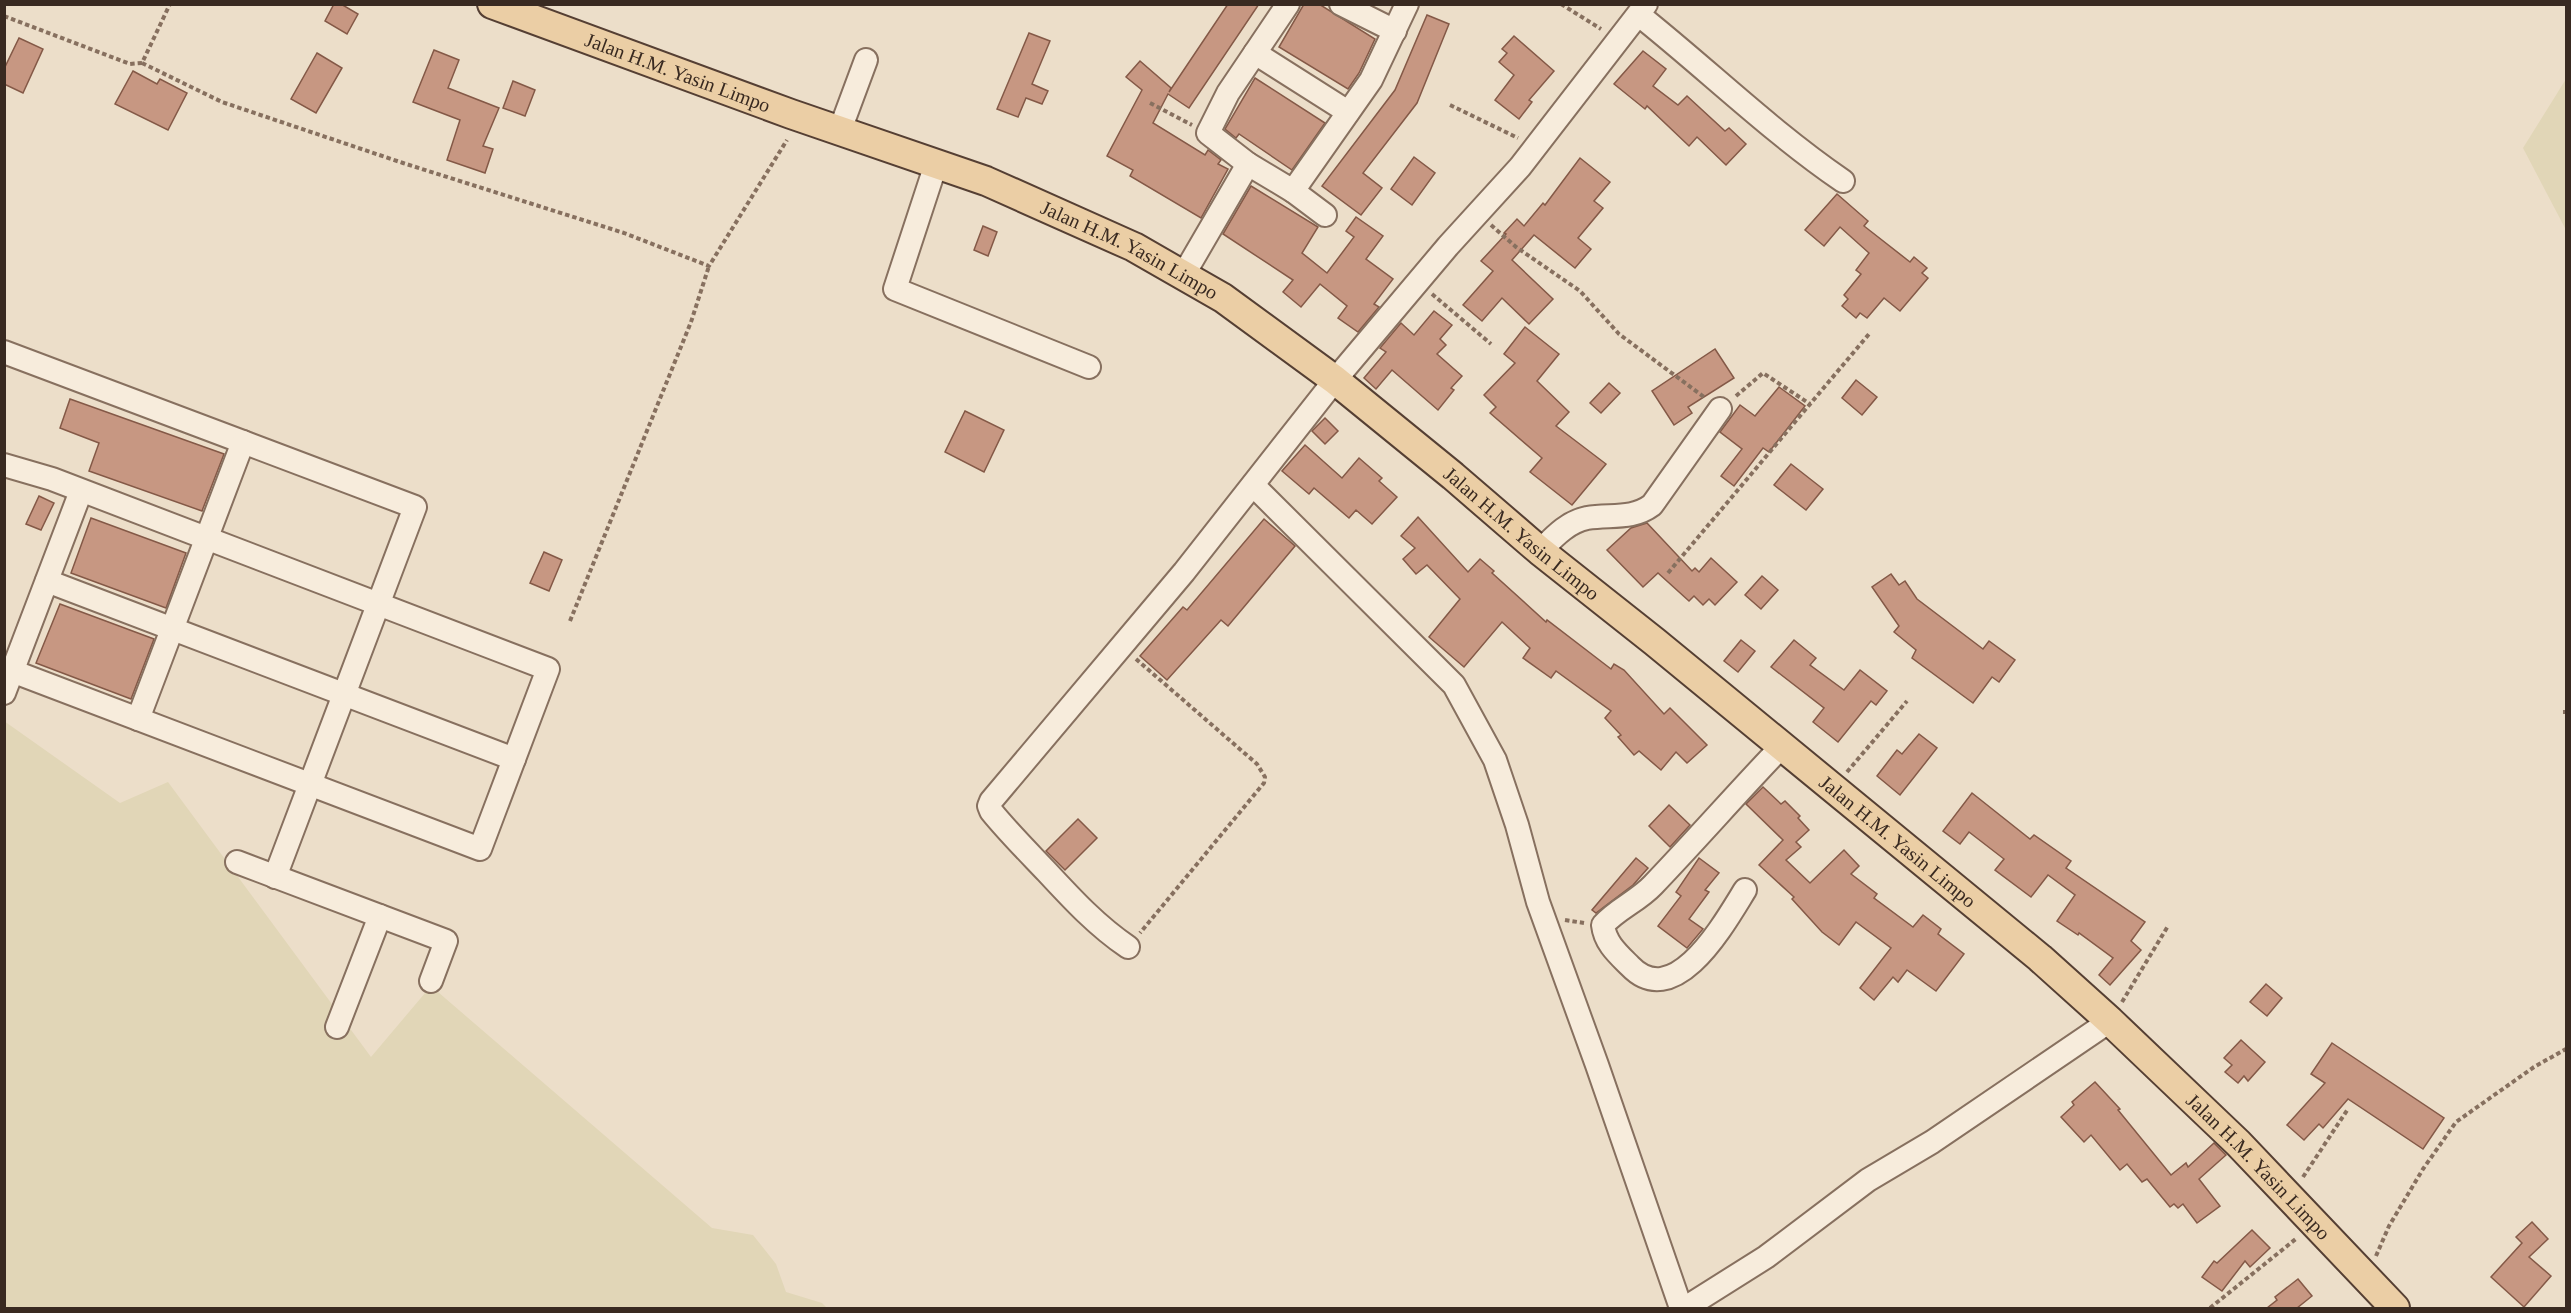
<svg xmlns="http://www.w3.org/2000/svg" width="2571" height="1313" font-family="'Times New Roman',serif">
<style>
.farmland{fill:#e1d6b7}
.building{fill:#c79782;stroke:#845947;stroke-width:1.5}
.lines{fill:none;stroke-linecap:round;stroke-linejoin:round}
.minor-casing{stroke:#87705f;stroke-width:26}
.major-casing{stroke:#553f33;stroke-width:32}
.path{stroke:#87705f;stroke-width:4;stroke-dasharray:4.5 3;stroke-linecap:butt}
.minor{stroke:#f7ecdc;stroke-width:22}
.major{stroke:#ebcea5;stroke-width:28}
.labels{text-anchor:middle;stroke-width:6;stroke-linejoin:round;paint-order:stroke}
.street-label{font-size:20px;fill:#392a21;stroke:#f4e9d8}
</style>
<rect width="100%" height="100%" fill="#ecdec9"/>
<g class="farmland">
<path d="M2566,79V230L2523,148Z"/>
<path d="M4,721L120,803L168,782L371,1057L431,986L712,1228L753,1235L776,1264L786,1292L822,1303L827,1308H5Z"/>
</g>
<g class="building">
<path d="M334,4H341L358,14L347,34L325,21Z"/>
<path d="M1228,4H1259L1189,108L1168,94L1153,123L1205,155L1208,150L1221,160L1218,164L1228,169L1201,218L1130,176L1133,170L1107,156L1142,90L1126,77L1140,61L1171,88L1169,92Z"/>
<path d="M1304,4H1319L1375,39L1359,73L1348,89L1279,47Z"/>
<path d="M1427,15L1449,24L1417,103L1363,173L1382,188L1361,215L1322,186L1395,90Z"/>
<path d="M1029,33L1050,41L1032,84L1048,91L1042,104L1026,98L1018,117L997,109Z"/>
<path d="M1514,36L1554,71L1529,100L1532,102L1519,119L1495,100L1514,75L1499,62L1507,53L1502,49Z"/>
<path d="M19,38L43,49L23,93L4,84V69Z"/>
<path d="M434,50L459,60L448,88L499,108L483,146L493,149L485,173L447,160L460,120L413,102Z"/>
<path d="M1643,51L1666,69L1653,86L1678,105L1687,96L1725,131L1729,128L1746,144L1726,165L1697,137L1689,146L1647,106L1645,109L1614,84Z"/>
<path d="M317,53L342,68L316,113L291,99Z"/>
<path d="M133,71L157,84L160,79L187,93L168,130L115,104Z"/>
<path d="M1255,78L1325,123L1292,170L1239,134L1236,138L1225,129Z"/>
<path d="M513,81L535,90L525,116L503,108Z"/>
<path d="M1414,157L1435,173L1412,205L1391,189Z"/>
<path d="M1580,158L1610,182L1594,201L1603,208L1578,238L1591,249L1575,268L1534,235L1512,260L1553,299L1529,324L1502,298L1482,321L1463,305L1493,271L1481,261L1506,234L1504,233L1517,219L1524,226L1543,203L1545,205Z"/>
<path d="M1251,186L1318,227L1302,253L1327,273L1354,237L1346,231L1356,217L1383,236L1366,259L1393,279L1374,304L1379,307L1358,332L1338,318L1347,306L1320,284L1301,307L1283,292L1293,280L1223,234Z"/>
<path d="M1837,194L1868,221L1864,226L1910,262L1914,257L1927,268L1922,273L1928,278L1900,311L1884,298L1867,318L1860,313L1856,318L1842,306L1848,299L1844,295L1861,274L1856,270L1869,253L1840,227L1824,246L1805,230Z"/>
<path d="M983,226L997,232L988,256L974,250Z"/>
<path d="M1434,311L1452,325L1440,339L1446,345L1437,354L1462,376L1451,388L1454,390L1438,410L1392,370L1376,389L1364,378L1386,352L1380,348L1401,323L1414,335Z"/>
<path d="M1525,327L1559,354L1537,381L1569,412L1556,426L1606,464L1572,505L1530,472L1542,458L1490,413L1496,407L1484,395L1515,363L1504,354Z"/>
<path d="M1715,349L1734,378L1688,407L1692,413L1674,425L1652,391Z"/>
<path d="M1856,380L1877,397L1862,415L1842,398Z"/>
<path d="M1609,383L1620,393L1601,413L1590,403Z"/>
<path d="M1779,387L1805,406L1769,452L1763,448L1734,486L1721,476L1742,449L1720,432L1740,405L1755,416Z"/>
<path d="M70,399L224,454L202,511L89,471L99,443L60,428Z"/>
<path d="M965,411L1004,430L984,472L945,452Z"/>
<path d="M1325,418L1338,431L1325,444L1312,431Z"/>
<path d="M1305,445L1342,478L1359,458L1382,478L1379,481L1397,497L1372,524L1356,510L1349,518L1314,488L1309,494L1282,471Z"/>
<path d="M1791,464L1823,489L1806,510L1774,485Z"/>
<path d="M39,496L54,503L41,530L26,524Z"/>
<path d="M1418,517L1468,572L1480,559L1494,571L1492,573L1546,622L1547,620L1611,669L1614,664L1624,670L1664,714L1670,708L1707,745L1687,763L1676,752L1661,770L1639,751L1634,755L1618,737L1621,735L1605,718L1611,711L1556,671L1551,678L1523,658L1530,648L1502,622L1464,667L1429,637L1460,599L1427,565L1416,574L1403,559L1415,548L1401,536Z"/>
<path d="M91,518L186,553L166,608L71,573Z"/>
<path d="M1264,519L1295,546L1228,626L1221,620L1167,680L1140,656L1183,607L1187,610Z"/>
<path d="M1647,523L1692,571L1695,568L1699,572L1711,558L1737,582L1715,605L1709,599L1703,605L1694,596L1689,601L1658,573L1643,587L1607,550L1631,528Z"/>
<path d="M544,552L562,560L549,591L530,583Z"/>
<path d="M1891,574L1899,585L1905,581L1917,599L1983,649L1989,641L2015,660L1999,682L1992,677L1973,703L1912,658L1916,650L1894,632L1899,626L1872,587Z"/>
<path d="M1762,576L1778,590L1761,609L1745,595Z"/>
<path d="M60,604L154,639L131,699L36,663Z"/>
<path d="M1741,640L1755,651L1738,672L1724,661Z"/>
<path d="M1794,640L1816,658L1810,665L1844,690L1860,670L1887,691L1876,705L1871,701L1838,742L1813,722L1824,708L1771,667Z"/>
<path d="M1919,734L1937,748L1900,795L1877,776L1897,750L1902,754Z"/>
<path d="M1763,787L1781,804L1785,801L1800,816L1798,818L1809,830L1796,842L1801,847L1786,860L1810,883L1844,850L1859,866L1851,874L1877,894L1874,898L1913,927L1923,915L1941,929L1938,934L1964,954L1936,991L1907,970L1898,982L1893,977L1874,1000L1860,988L1891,948L1856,922L1839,945L1822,932L1792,899L1794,897L1759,865L1783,840L1746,804Z"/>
<path d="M1972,793L2030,839L2034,835L2071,861L2066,868L2145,922L2131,941L2141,950L2110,985L2099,975L2113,958L2079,933L2078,935L2057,921L2075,895L2048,875L2031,897L1995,870L2004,859L1969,832L1960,844L1943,831Z"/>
<path d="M1669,805L1690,825L1670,847L1649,826Z"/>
<path d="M1078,819L1097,838L1065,870L1046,851Z"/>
<path d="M1636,858L1648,868L1633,885L1596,913L1592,910Z"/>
<path d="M1699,858L1719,873L1705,890L1709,892L1689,919L1703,929L1687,948L1658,926L1681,896L1676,892Z"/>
<path d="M2266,984L2282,998L2267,1016L2250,1002Z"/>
<path d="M2241,1040L2265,1062L2248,1081L2244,1076L2238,1083L2225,1072L2232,1065L2224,1058Z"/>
<path d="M2332,1043L2444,1118L2423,1149L2348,1099L2323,1128L2319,1124L2304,1140L2287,1125L2325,1083L2311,1074Z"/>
<path d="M2095,1082L2120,1109L2118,1110L2171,1175L2186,1163L2188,1167L2214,1143L2226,1155L2199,1179L2220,1206L2197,1223L2183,1204L2178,1208L2174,1204L2170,1207L2147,1179L2142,1182L2127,1164L2120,1170L2091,1135L2084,1142L2061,1117L2074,1105L2072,1102Z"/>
<path d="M2532,1222L2548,1239L2529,1257L2551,1276L2524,1307L2491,1277L2522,1243L2516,1237Z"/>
<path d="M2252,1230L2270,1248L2250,1267L2245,1261L2222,1291L2202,1277L2214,1261L2217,1263Z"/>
<path d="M2298,1279L2312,1296L2297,1308H2267L2277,1300L2275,1297Z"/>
</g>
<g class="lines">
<defs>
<g id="minor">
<path d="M1341,4L1395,31"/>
<path d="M1639,15C1708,70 1770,131 1843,181"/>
<path d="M1255,53L1348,112"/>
<path d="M840,130L866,60"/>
<path d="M936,164L895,289L1089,367"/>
<path d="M1248,164L1208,133L1228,93L1288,4"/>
<path d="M1293,191L1325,215"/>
<path d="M1184,274L1248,164L1293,191L1371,80L1407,4"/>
<path d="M4,352L243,442L138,719"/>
<path d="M243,442L415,507L275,877"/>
<path d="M4,465L52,479L548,669L480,849L12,671"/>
<path d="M1253,485L1454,685L1495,760L1517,825L1538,902L1597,1065L1681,1308"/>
<path d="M1540,551C1553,538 1567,522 1587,518C1610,514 1632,520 1652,505L1720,409"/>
<path d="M47,581L514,759"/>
<path d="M4,693L81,491"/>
<path d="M237,862L446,941L431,981"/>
<path d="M1745,890C1725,922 1675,1013 1630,966C1618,954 1605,943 1603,925C1617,909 1638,901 1653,885C1697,839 1738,792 1782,746"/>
<path d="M1128,947C1097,926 1072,899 1047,872C1028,852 1008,832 991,811L989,806L991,801L1184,572L1335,380L1448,246L1520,167L1646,4"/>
<path d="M337,1027L380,916"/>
<path d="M1685,1308L1766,1257L1868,1180L1932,1142L2110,1021"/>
</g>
<g id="major">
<path id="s1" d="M492,4L791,114L986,181L1134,247L1223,298L1335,380L1453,476L1540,551L1655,642L2040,958L2110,1021L2238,1143L2395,1308"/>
</g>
</defs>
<use href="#minor" class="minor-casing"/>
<use href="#major" class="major-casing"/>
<g class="path">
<path d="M1561,4L1601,29"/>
<path d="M4,16L130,64L142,63L170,4"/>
<path d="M142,63L222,102L403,163L624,233L709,266L787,140"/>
<path d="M1150,103L1192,125"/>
<path d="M1450,105L1518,138"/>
<path d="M1491,225L1516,247L1580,291L1619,334L1704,397"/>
<path d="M1432,294L1491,344"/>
<path d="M1736,396L1763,373L1810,404"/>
<path d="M1668,573L1869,334"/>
<path d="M570,621L691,322L709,266"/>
<path d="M1136,659L1257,764L1265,777L1264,783L1140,933"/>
<path d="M2563,712H2566"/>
<path d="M1847,772L1907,701"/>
<path d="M1565,920L1584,923"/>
<path d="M2122,1002L2168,926"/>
<path d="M2303,1177L2348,1109"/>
<path d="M2376,1256L2389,1226L2423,1169L2456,1122L2534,1067L2566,1049"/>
<path d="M2210,1308L2297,1238"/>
</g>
<use href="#minor" class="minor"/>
<use href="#major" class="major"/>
</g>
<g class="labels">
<g class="street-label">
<text dy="7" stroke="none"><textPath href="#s1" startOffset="198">Jalan H.M. Yasin Limpo</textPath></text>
<text dy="7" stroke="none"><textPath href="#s1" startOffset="684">Jalan H.M. Yasin Limpo</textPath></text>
<text dy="7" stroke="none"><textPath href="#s1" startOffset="1170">Jalan H.M. Yasin Limpo</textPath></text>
<text dy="7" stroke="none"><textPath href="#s1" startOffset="1656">Jalan H.M. Yasin Limpo</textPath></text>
<text dy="7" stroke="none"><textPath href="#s1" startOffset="2142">Jalan H.M. Yasin Limpo</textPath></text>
</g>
</g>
<rect width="2571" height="1313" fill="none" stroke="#392a21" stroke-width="12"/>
</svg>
